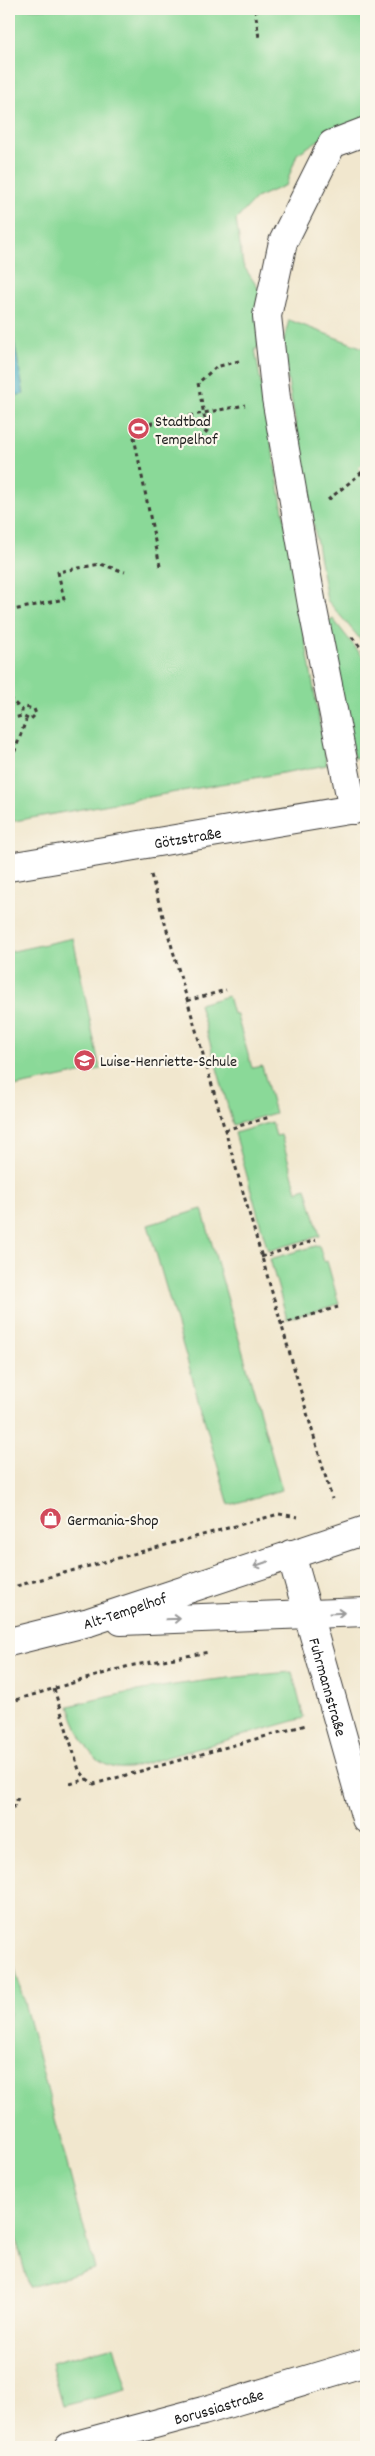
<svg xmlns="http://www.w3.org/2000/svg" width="375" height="2456" font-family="Dekko,sans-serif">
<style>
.green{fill:#8ad998;stroke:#537a5a}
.water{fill:#42abc1;stroke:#2f646e}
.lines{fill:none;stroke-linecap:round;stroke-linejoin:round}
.minor-casing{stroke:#3c3a37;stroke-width:30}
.path{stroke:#3c3a37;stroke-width:3;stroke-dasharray:4 4;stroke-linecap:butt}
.minor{stroke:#fff;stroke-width:28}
.oneway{stroke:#999}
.labels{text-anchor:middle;stroke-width:4.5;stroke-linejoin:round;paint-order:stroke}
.poi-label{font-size:16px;fill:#1c1c1c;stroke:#fbf7ec;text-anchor:start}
.street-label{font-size:16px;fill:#1c1c1c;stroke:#fbf7ec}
</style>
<rect width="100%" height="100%" fill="#fbf7ec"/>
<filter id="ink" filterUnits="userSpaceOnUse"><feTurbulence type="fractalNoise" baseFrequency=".02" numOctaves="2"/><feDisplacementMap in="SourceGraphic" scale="10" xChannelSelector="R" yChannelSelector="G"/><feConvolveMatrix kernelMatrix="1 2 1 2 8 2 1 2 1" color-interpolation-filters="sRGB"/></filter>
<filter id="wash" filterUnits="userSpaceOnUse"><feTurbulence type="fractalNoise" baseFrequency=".0096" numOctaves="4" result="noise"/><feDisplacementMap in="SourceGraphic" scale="20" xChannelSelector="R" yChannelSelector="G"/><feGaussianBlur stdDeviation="1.12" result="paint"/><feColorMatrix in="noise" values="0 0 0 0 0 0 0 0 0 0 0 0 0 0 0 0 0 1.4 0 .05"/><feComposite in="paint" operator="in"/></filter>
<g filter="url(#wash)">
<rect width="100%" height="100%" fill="#f1e7ce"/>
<g class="green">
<path d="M9,9H366V120L328,134L297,154L286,185L256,198L236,220L243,265L260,291L258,348L255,349L327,765L9,822Z"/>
<path d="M289,320L366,349V461L358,468L366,474V646L327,600L282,347Z"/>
<path d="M333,619L366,661V756L354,758L325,624Z"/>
<path d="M73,938L100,1069L9,1088V952Z"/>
<path d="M228,996L233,1014L236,1013L252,1068L262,1066L275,1113L233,1125L199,1004Z"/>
<path d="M272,1122L276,1136L281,1135L297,1191L306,1188L320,1236L268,1251L235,1133Z"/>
<path d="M202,1209L282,1490L229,1505L148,1225Z"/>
<path d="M319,1245L324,1262L327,1261L339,1304L287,1319L270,1259Z"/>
<path d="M292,1672L304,1718L129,1768C90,1772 79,1735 69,1706C143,1687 217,1678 292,1672Z"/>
<path d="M9,1946L95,2269L29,2287L9,2212Z"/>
<path d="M114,2346L127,2390L63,2406L51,2363Z"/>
</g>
<path class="water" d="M9,324H11L24,394L9,397Z"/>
</g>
<g filter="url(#ink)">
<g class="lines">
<defs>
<g id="minor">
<path d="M353,810L312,605L276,398L267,316L283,242L332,144L366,131"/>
<path id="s1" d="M9,867L366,807"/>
<path id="s2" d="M291,1554L366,1819"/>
<path d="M121,1621L366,1612"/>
<path id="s3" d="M9,1642L89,1622L366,1530"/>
<path id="s4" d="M69,2447L203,2411L366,2362"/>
</g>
</defs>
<use href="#minor" class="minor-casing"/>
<g class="path">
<path d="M255,9L259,38"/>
<path d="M199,439L207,431L198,383L216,367L239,361"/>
<path d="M328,500L366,469"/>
<path d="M160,566L132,427L245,405"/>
<path d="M9,611L64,599L58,572L100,564L125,572"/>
<path d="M352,637L366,654"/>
<path d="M9,698L22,710"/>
<path d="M9,719L22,716L30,720L36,714L34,709L25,707L22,710V716"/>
<path d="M9,767L26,720"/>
<path d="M151,875L332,1499"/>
<path d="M187,1001L226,990"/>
<path d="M225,1130L270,1117"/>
<path d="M261,1257L316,1240"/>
<path d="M281,1324L338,1307"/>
<path d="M9,1588L279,1514L298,1517"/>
<path d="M54,1689L79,1770L87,1779L94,1784L306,1725"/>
<path d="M9,1702L129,1666L209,1652"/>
<path d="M70,1784L87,1779"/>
<path d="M9,1815L18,1798"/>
</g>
<use href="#minor" class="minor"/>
</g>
<defs><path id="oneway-shaft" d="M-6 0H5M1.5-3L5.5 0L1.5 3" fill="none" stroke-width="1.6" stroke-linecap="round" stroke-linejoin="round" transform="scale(1.25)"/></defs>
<g class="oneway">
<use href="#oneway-shaft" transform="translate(261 1564) rotate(161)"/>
<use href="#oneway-shaft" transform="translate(337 1613) rotate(-3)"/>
<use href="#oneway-shaft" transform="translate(173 1619) rotate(-2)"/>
</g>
</g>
<defs>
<symbol id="stadium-disc" viewBox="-11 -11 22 22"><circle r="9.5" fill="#d1495b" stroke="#fbf7ec"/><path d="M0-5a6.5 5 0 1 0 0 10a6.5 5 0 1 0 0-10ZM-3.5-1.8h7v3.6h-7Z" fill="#fff"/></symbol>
<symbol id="school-disc" viewBox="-11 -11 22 22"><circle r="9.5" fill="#d1495b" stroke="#fbf7ec"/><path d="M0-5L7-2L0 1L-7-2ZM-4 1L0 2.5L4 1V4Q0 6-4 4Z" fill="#fff"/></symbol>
<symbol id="shop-disc" viewBox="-11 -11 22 22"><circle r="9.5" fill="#d1495b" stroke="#fbf7ec"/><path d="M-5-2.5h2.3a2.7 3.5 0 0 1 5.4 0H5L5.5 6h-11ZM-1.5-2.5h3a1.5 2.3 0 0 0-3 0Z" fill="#fff"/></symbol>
</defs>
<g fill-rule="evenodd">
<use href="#stadium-disc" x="126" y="416" width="25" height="25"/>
<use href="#school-disc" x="72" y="1048" width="25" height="25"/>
<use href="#shop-disc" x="38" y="1506" width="25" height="25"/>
</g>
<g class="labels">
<g class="poi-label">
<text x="155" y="426">Stadtbad<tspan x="155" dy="18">Tempelhof</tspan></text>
<text x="100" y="1066">Luise-Henriette-Schule</text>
<text x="67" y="1525">Germania-Shop</text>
</g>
<g class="street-label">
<text dy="6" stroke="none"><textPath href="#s1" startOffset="181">Götzstraße</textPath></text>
<text dy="6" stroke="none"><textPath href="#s3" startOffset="120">Alt-Tempelhof</textPath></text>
<text dy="6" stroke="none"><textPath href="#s2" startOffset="138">Fuhrmannstraße</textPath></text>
<text dy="6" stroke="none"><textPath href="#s4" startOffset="155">Borussiastraße</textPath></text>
</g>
</g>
<rect width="375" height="2456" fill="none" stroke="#fbf7ec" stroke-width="30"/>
</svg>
